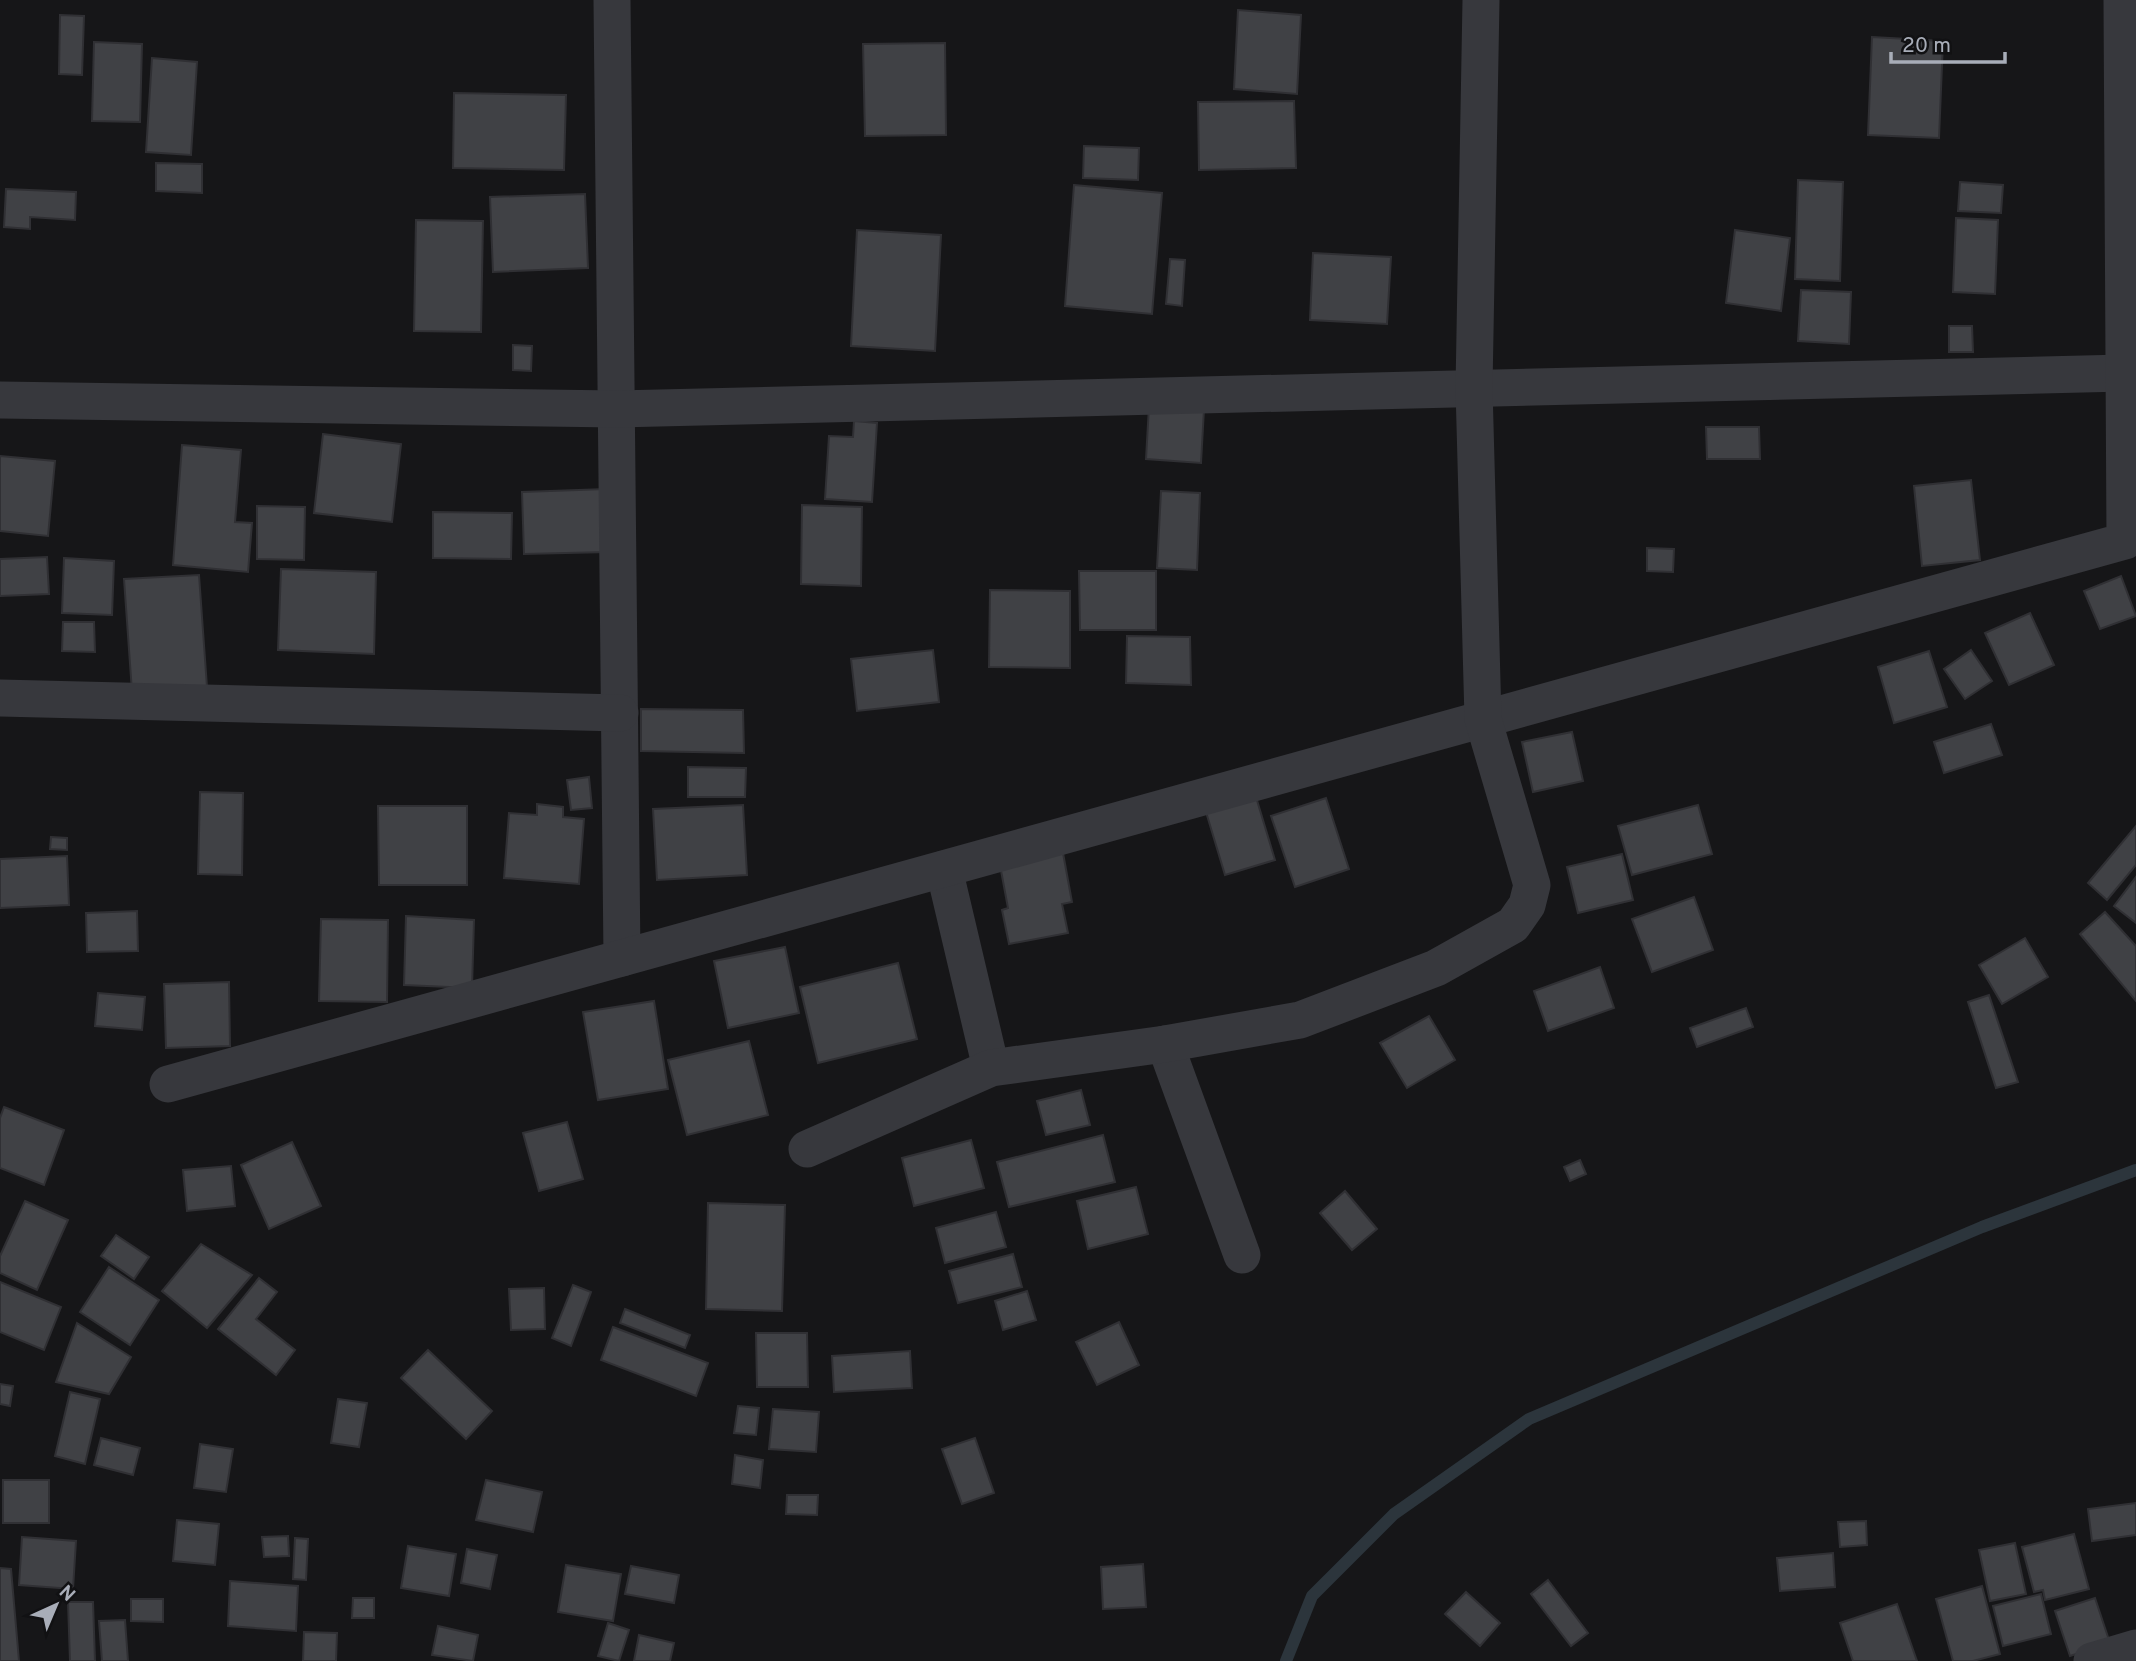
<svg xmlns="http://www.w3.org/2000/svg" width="2136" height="1661" font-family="Overpass,sans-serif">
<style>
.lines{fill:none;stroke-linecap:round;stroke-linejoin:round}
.stream{stroke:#2c353c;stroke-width:12}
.building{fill:#404145;stroke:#303034;stroke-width:2}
.street{stroke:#37383d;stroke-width:37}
</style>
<rect width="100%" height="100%" fill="#161618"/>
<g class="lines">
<path class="stream" d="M1286,1661L1312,1596L1394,1514L1529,1419L1982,1227L2136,1170"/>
</g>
<g class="building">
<path d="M1238,10L1301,15L1297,94L1234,89Z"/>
<path d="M60,15L84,16L82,75L59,74Z"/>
<path d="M1872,37L1943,41L1939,138L1868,135Z"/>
<path d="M94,42L142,44L140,122L92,121Z"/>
<path d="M945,43L946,135L865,136L863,44Z"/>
<path d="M152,58L197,62L191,155L146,152Z"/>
<path d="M454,93L566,95L564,170L453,168Z"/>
<path d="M1294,101L1296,168L1199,170L1198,102Z"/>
<path d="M1084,146L1139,148L1138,180L1083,178Z"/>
<path d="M156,163L202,164V193L156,191Z"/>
<path d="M1798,180L1843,182L1840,281L1795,279Z"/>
<path d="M1960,182L2003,185L2001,213L1958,211Z"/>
<path d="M1074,185L1162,193L1152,314L1065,306Z"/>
<path d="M6,189L76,192L75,220L30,217V229L4,227Z"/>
<path d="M585,194L588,268L493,272L490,197Z"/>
<path d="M1956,218L1998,220L1995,294L1953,292Z"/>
<path d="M416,220L483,221L481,332L414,331Z"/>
<path d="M857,230L941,235L935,351L851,346Z"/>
<path d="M1735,230L1790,238L1781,311L1726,303Z"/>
<path d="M1313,253L1391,257L1387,324L1310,320Z"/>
<path d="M1170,259L1185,260L1182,306L1166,304Z"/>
<path d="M1801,290L1851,292L1849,344L1798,341Z"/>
<path d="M1949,326H1972L1973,352H1949Z"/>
<path d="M513,345L532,346L531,371L513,370Z"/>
<path d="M1149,406L1204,409L1201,463L1146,459Z"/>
<path d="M854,421L877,423L872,502L825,499L829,436L853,437Z"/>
<path d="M1706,427H1759L1760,459H1707Z"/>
<path d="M323,434L401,444L392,522L314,513Z"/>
<path d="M182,445L241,450L235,522L252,523L248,572L173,565Z"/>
<path d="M0,456L55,461L48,536L0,531Z"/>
<path d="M1971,480L1980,560L1922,566L1914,486Z"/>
<path d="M606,489L608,552L524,554L522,492Z"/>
<path d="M1161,491L1200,493L1197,570L1157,568Z"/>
<path d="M802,505L862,507L861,586L801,584Z"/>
<path d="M257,506L305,507L304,560L257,559Z"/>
<path d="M433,512L512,513L511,559L433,558Z"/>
<path d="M1647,548L1674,549L1673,572L1647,571Z"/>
<path d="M47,557L49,594L0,596V559Z"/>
<path d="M64,558L114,561L112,615L62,613Z"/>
<path d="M281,569L376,572L374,654L278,650Z"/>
<path d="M1079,571H1156V630H1080Z"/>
<path d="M199,575L207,687L132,692L124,579Z"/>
<path d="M2121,576L2136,616L2100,629L2084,591Z"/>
<path d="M990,590L1070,591V668L989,667Z"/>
<path d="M2030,613L2054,665L2009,685L1985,633Z"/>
<path d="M63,622H94L95,652L62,651Z"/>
<path d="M1127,636L1190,637L1191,685L1126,683Z"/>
<path d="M933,650L939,702L857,711L851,659Z"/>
<path d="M1971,650L1992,681L1965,699L1944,669Z"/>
<path d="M1929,651L1947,707L1894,723L1878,667Z"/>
<path d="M641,709L743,710L744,753L641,751Z"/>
<path d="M1991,724L2002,755L1944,773L1934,742Z"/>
<path d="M1572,732L1583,781L1533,792L1522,742Z"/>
<path d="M688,767L746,768L745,797H688Z"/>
<path d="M589,777L592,808L571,810L567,780Z"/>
<path d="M200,792L243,793L242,875L198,874Z"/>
<path d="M1256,797L1275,860L1225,875L1206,812Z"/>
<path d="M1326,798L1349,869L1295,887L1271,816Z"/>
<path d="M537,804L563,807V817L584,819L579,884L504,878L509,813L537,815Z"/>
<path d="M743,805L747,875L657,880L653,809Z"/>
<path d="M1698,805L1712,854L1632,875L1618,826Z"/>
<path d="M378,806H467V885H379Z"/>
<path d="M2136,826V865L2107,900L2088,883Z"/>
<path d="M51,837L67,838V850L50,849Z"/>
<path d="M1063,853L1072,902L1062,904L1068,933L1009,944L1002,910L1008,908L1000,865Z"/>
<path d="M1622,854L1633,900L1578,913L1567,867Z"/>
<path d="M67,856L69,905L0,908V859Z"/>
<path d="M2136,877V923L2114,906Z"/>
<path d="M1694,897L1713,950L1652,972L1632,919Z"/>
<path d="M137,911L138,951L87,952L86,913Z"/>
<path d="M2105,912L2136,946V1001L2080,934Z"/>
<path d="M406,916L474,920L472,988L404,985Z"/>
<path d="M321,919L388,920L387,1002L319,1001Z"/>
<path d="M2025,938L2048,977L2002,1004L1979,965Z"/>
<path d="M785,947L799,1013L728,1028L714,961Z"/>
<path d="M898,963L917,1039L818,1063L800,987Z"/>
<path d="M1600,967L1614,1008L1548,1031L1534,991Z"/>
<path d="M229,982L230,1046L166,1048L164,984Z"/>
<path d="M98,993L145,997L142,1030L95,1026Z"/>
<path d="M1989,995L2018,1082L1996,1088L1968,1002Z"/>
<path d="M654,1001L668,1089L598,1100L583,1012Z"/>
<path d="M1746,1008L1753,1027L1697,1047L1690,1028Z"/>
<path d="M1429,1016L1455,1060L1407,1088L1380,1043Z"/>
<path d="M749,1041L768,1115L687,1135L668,1060Z"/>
<path d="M1081,1090L1090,1125L1046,1135L1037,1101Z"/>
<path d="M4,1107L64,1130L44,1185L0,1168V1118Z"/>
<path d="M567,1122L583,1179L539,1191L523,1133Z"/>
<path d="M1103,1135L1115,1182L1009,1207L997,1162Z"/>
<path d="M971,1140L984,1188L914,1206L902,1158Z"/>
<path d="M292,1142L321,1206L269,1229L241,1165Z"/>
<path d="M1580,1160L1586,1174L1570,1181L1564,1167Z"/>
<path d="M231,1166L235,1206L187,1211L183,1170Z"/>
<path d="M1136,1187L1148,1234L1088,1249L1077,1201Z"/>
<path d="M1345,1191L1377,1229L1352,1250L1320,1213Z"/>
<path d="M25,1201L68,1220L37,1290L0,1273V1256Z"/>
<path d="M708,1203L785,1205L782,1311L706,1309Z"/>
<path d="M996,1212L1006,1247L945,1263L936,1228Z"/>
<path d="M116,1235L149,1257L134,1279L101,1256Z"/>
<path d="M201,1244L252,1275L207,1328L162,1291Z"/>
<path d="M1013,1254L1022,1287L958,1303L949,1271Z"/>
<path d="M109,1267L159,1300L130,1345L80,1312Z"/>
<path d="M259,1278L277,1292L256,1319L295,1350L276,1375L218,1329Z"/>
<path d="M0,1282L61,1307L44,1350L0,1332Z"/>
<path d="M573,1285L591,1292L571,1346L552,1338Z"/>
<path d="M544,1288L545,1329L511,1330L509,1289Z"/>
<path d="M1027,1291L1036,1320L1003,1330L995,1301Z"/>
<path d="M625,1309L690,1335L685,1348L620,1323Z"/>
<path d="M1119,1322L1139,1365L1097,1385L1076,1342Z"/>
<path d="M77,1323L131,1357L109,1394L56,1382Z"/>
<path d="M613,1327L708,1363L696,1396L601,1360Z"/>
<path d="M756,1333H807L808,1387H757Z"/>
<path d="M428,1350L492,1411L466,1439L401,1378Z"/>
<path d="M910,1351L912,1388L834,1392L832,1356Z"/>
<path d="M0,1384L13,1386L10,1406L0,1404Z"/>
<path d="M70,1392L100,1399L85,1464L55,1456Z"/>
<path d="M338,1399L367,1403L359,1447L331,1443Z"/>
<path d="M738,1406L759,1408L756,1435L734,1433Z"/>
<path d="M773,1409L819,1412L816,1452L769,1449Z"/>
<path d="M101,1438L140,1448L133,1475L94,1465Z"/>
<path d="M975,1438L994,1493L962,1504L942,1449Z"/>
<path d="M200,1444L233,1449L226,1492L194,1488Z"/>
<path d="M735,1455L763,1460L760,1488L732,1484Z"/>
<rect x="3" y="1480" width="46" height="43"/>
<path d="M486,1480L542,1492L533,1532L476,1520Z"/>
<path d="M787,1495H818L817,1515L786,1514Z"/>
<path d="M2136,1503V1535L2092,1541L2088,1509Z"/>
<path d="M177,1520L219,1524L215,1565L173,1561Z"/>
<path d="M1866,1521L1867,1545L1840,1547L1838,1522Z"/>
<path d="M2074,1534L2089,1589L2045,1600L2043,1590L2034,1592L2022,1547Z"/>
<path d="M288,1536L289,1556L264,1557L262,1537Z"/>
<path d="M22,1537L76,1541L73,1589L19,1585Z"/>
<path d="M295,1538L308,1539L306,1580L293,1579Z"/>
<path d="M2015,1543L2026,1594L1990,1601L1979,1550Z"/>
<path d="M408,1546L456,1554L449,1596L401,1588Z"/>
<path d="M467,1549L497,1555L490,1589L461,1583Z"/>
<path d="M1833,1553L1835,1587L1780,1591L1777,1558Z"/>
<path d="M1143,1564L1146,1607L1103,1609L1101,1567Z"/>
<path d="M566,1565L621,1574L613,1621L558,1612Z"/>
<path d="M631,1566L679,1575L674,1603L625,1594Z"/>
<path d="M0,1568L11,1569L19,1661H0Z"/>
<path d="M1548,1580L1588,1633L1571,1646L1531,1594Z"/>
<path d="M230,1581L298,1586L296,1631L228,1626Z"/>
<path d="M1982,1586L2000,1654L1973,1661H1953L1936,1599Z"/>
<path d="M1466,1592L1500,1623L1480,1646L1445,1614Z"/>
<path d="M2041,1594L2051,1634L2003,1646L1993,1606Z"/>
<path d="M353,1598H374V1618H352Z"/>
<path d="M2095,1598L2110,1643L2070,1656L2055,1611Z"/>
<path d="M131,1599H163V1622L131,1621Z"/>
<path d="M68,1602H93L95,1661H70Z"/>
<path d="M1897,1604L1917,1661H1853L1840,1623Z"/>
<path d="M125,1620L128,1661H102L99,1621Z"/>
<path d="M608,1623L629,1630L619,1661L598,1656Z"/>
<path d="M438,1626L478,1635L473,1661L432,1655Z"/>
<path d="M304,1632L337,1633L336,1661H303Z"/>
<path d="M639,1635L674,1643L670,1661H634Z"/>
</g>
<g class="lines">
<g class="street">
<path d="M612,0L622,958"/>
<path d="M0,400L617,409L2124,373"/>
<path d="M0,698L620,713"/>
<path d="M944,869L991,1068"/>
<path d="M1165,1044L1242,1255"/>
<path d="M168,1084L2125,541L2122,0"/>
<path d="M807,1149L991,1068L1165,1044L1300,1020L1436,968L1513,925L1527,905L1532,885L1483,719L1474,388L1481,0"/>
<path d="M2092,1661L2136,1648"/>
</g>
</g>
<g transform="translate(56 1605) rotate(44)" stroke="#111113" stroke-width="5" paint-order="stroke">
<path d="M0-5L12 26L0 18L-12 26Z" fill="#a8adb8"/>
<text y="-10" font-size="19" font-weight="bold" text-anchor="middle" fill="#a8adb8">N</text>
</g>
<path d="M1891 52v10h114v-10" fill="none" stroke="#a8adb8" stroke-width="3.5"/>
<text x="1902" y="52" font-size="21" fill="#a8adb8" stroke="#111113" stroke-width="5" paint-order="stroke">20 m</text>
</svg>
